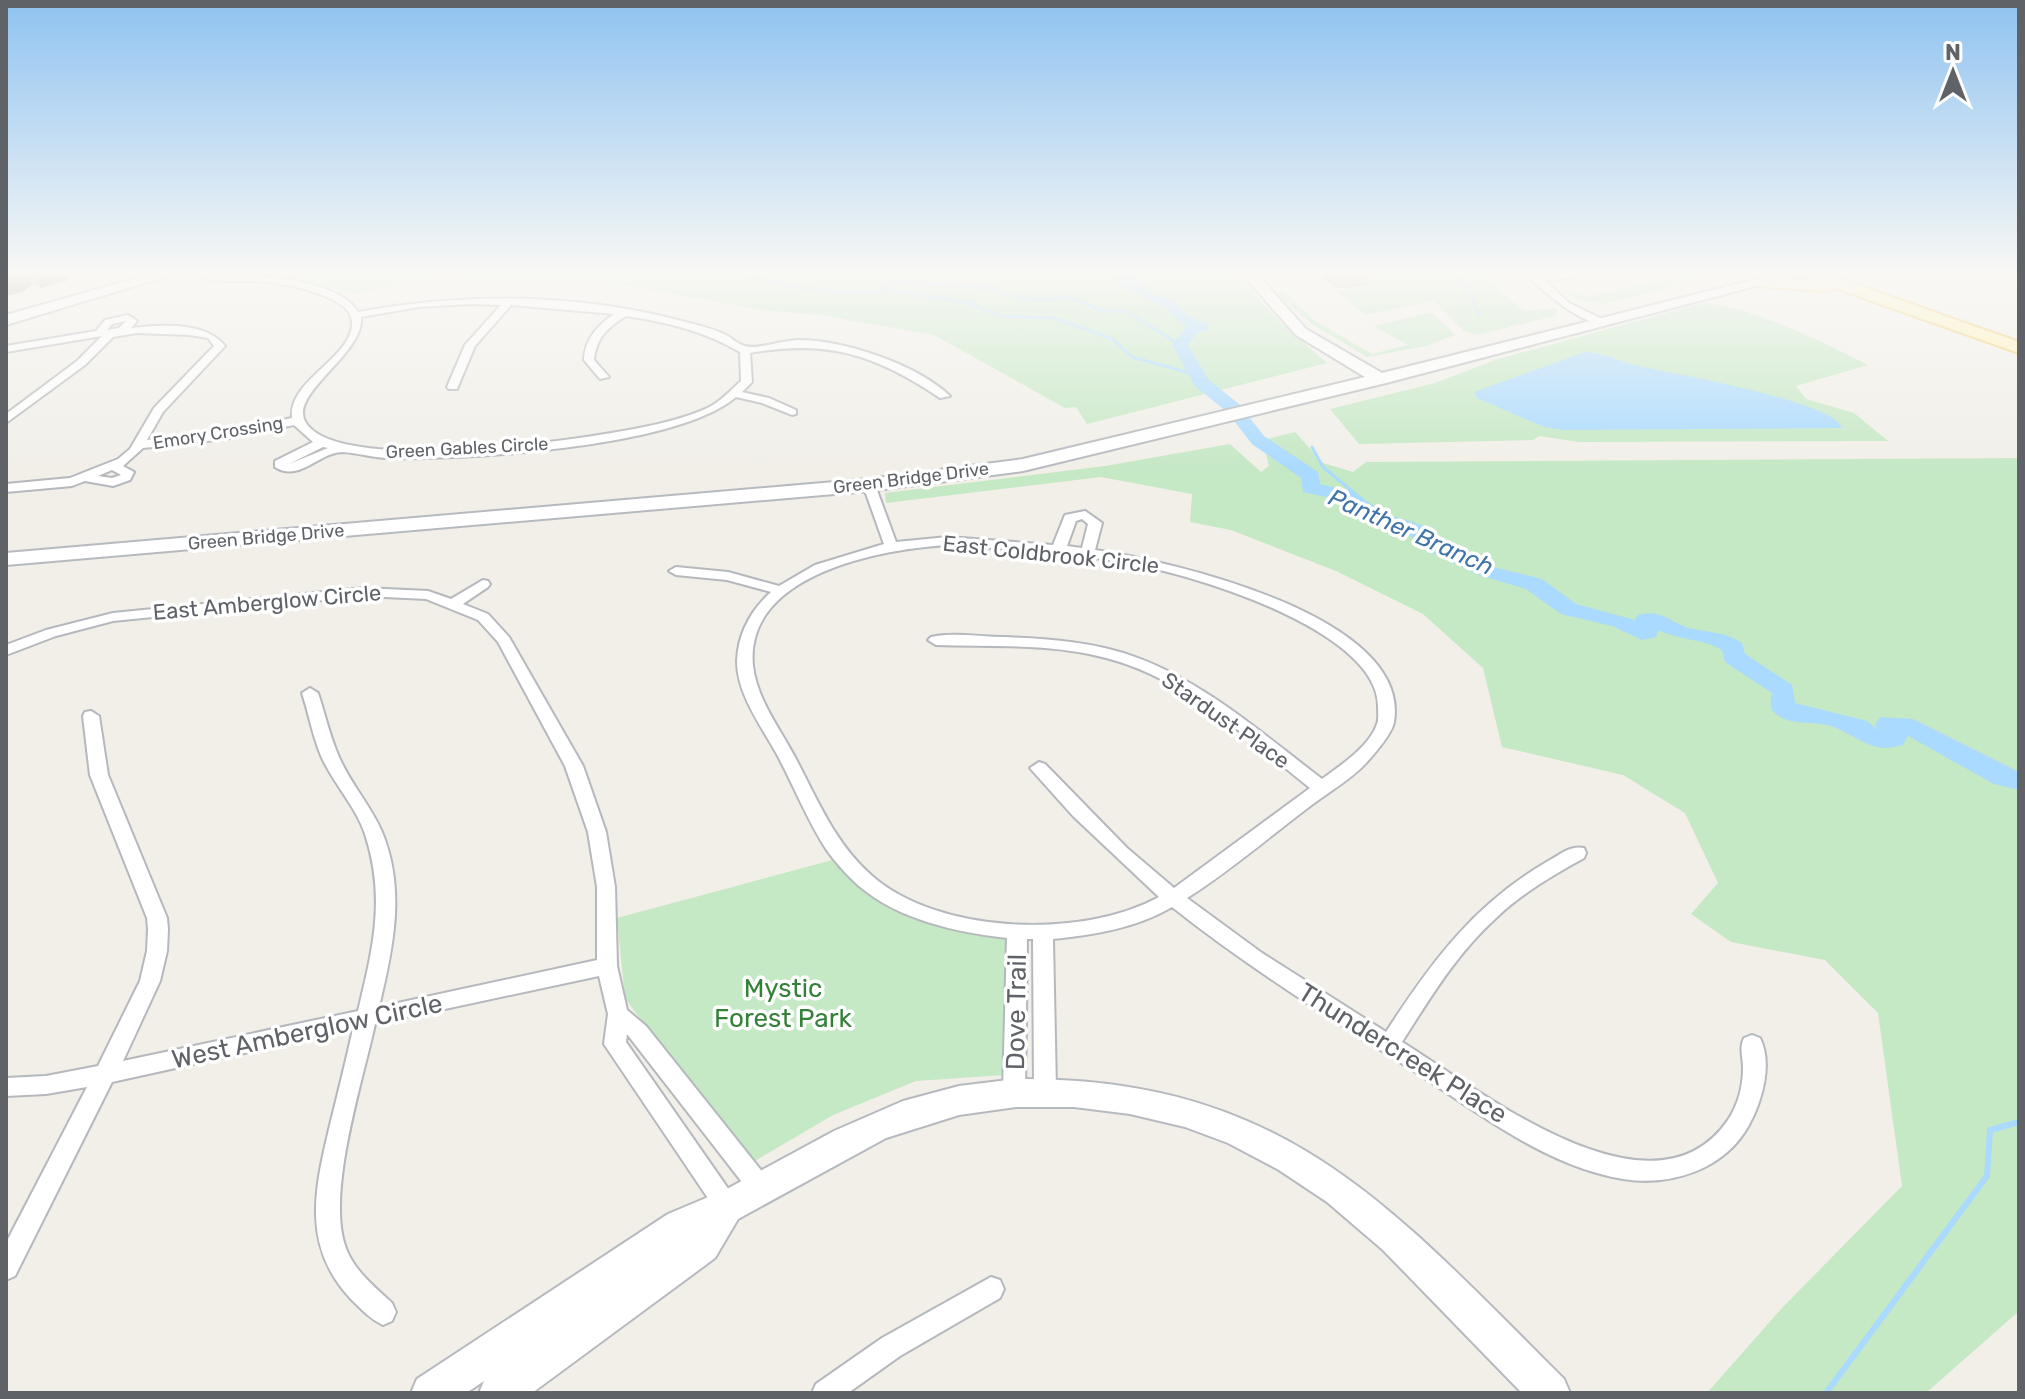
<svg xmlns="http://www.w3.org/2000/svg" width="2025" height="1399" font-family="Rubik,sans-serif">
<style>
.green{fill:#c5e8c5}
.water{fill:#aadaff}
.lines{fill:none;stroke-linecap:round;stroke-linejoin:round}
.stream-far1{stroke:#aadaff;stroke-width:3}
.stream{stroke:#aadaff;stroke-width:6}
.river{fill:#aadaff;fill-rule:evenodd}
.street-casing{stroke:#b5b8bc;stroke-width:4}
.secondary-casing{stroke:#b6babf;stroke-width:4}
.primary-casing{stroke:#f2c960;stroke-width:4}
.street{fill:#fff;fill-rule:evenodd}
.secondary{fill:#fff;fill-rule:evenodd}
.primary{fill:#fff2af;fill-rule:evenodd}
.wall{fill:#afaea9}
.shaded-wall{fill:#8f8d8a}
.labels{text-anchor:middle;stroke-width:7;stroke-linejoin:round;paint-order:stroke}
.far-street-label{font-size:18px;fill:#5f6368;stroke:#fff}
.street-label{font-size:22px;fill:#5f6368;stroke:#fff}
.water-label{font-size:24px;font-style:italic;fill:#4174aa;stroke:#fff}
.near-park-label{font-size:26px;fill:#348238;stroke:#fff}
.near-street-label{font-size:26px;fill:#5f6368;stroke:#fff}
</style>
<rect width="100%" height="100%" fill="#f1efe8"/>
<g class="green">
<path d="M272,274H1235L1279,321L1327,363L1087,424L1076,407L1065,408L934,335L820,315L762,310L602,281L515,283L437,276L355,294Z"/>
<path d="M1365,274H1488L1499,290L1524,311L1557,308L1555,316L1476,335L1464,331L1434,301L1365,315L1337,291L1369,286Z"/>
<path d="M1683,274H1723L1604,304L1577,300L1562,290L1587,297Z"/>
<path d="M1283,290L1315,321L1372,354L1408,345L1374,326L1431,312L1455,335L1426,346L1367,357L1312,324L1275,293Z"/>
<path d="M1703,303C1749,306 1826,343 1868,365L1796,386L1806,399L1854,413L1888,441L1579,442L1539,436L1533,440L1359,444L1330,409L1435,383L1498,359Z"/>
<path d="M1295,432L1323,463L1353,472L1366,462L2019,458V1311L1926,1393H1707L1782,1308L1902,1186L1878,1013L1825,960L1731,942L1691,914L1718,883L1685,813L1623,775L1502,747L1483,668L1423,614L1336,571L1231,530L1190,522L1192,494L1101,477L886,503L885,493L1105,466L1230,444L1261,472L1269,466L1263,440Z"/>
<path d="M836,859L865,894L930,924L1011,939L1004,1075L916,1081L833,1115L753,1162L678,1071L625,998L617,918Z"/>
</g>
<path class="water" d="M1585,352C1604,352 1619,362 1638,366C1670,373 1834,401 1842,428L1565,430L1544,427L1477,398L1474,392Z"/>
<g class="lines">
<g class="stream-far1">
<path d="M590,274H619"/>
<path d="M734,274C782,284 837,298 886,290L885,282L894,281L994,289L1015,297L1045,300L1068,297L1104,311H1126L1180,345"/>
<path d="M1459,274L1480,315"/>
<path d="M886,290L970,303L1000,316L1054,318L1113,339L1132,357L1197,375"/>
<path d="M1312,447L1323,467L1388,521"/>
</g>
<path class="stream" d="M1826,1393L1987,1176L1990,1130L2019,1122"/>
<path class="river" d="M1111,274H1127L1153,294L1173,300L1187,315L1208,324V330L1197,333L1188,345L1208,379L1239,404L1264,436L1318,472L1320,484L1353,492L1387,514L1421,525L1444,544L1493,567L1542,579L1576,604L1635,620L1638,615C1662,608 1671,624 1693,629C1711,633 1726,632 1742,643L1745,654L1792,685L1795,703L1867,721L1879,731L1875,725L1880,717L1913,719L2019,772V790L1994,784L1908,736L1903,745C1897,746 1890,748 1884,748C1862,746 1848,730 1827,725C1810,721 1786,726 1773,711C1769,706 1771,699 1772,693L1725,662L1722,650C1703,638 1679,641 1659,630L1656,637L1642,640L1612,626L1561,614L1526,589L1479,575L1430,552L1407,533L1373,522L1340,500L1303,492L1301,478L1252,444L1227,412L1195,386L1172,345L1187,326C1176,321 1171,311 1161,306C1140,295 1129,293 1111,274Z"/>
<defs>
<g id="street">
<path d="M194,274C233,274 336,274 358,312C466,292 582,293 689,323C701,326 713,329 724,334C731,337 737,344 745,346C756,350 784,340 798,340C844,340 916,364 950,396L940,398C876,355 828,339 750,353L752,382L742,392L769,398L796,410V414L792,415L762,403L736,397C676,448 465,460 385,458C371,457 357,453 343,452C319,452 299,483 275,467V461L313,442L294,425L225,439L143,448L123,466L134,472L130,480L113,486L85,481L72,486L6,492V484L70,478L118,459L130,449L154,408L214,346L208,338L189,335L137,333L113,337L85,365L6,423V414L77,361L102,336L6,352V346L96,331L105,320L128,315L137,321L131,328C161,325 205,321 225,346L163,412L147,440L225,431L292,418C288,379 354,358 352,321C350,293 271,280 248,281C233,281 209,282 194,274ZM471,304L501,305L465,345L447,387L449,389H457L475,346L511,305L614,314C597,326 585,339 584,360L600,379L609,377L594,360C596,338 608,327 626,316C666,322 704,331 740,352L741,381C732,389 723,399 713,405C699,413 678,419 662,423C603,438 340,477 306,423C287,394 365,354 361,317L419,307ZM126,321L119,328L107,330L112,324ZM323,447L328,448L289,464ZM112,470L121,475L112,478L98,476Z"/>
<path d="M1526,274H1595L1545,281L1569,303L1608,322C1590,332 1538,288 1526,274Z"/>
<path d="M869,481L875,485L896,542L948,537L1053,545L1065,515L1085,511L1102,523L1095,550C1170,561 1412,616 1394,722C1392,734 1375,753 1367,762C1352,779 1327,793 1309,807C1269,837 1230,871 1187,898L1262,953L1386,1032C1432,961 1475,903 1550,860C1561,854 1571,845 1584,848L1586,853L1584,858C1553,875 1522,893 1496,918C1457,953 1430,998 1402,1042C1477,1088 1653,1230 1728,1120C1738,1105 1743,1086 1743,1068C1743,1057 1739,1048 1744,1038L1752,1035L1760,1038C1773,1064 1762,1101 1749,1125C1725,1169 1671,1187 1623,1179C1545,1166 1479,1113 1414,1071C1331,1019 1249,968 1172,907C1136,928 1094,935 1053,939L1056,1090L1053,1097L1045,1099L1037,1097L1034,1090L1033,939H1027L1025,1092L1022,1099L1014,1101L1006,1099L1003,1092L1007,938C956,932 899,920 859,886C847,875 835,862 826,849C808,821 796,791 781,762C766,732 737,697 737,661C738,634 751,610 771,592L727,580L676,575L669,571L676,567L728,572L779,586L815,565L884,544L863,485ZM1082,519L1088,524L1082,548L1067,546L1076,521ZM948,545C1015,549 1080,553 1146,567C1206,579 1378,633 1378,706C1378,711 1379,720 1377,724C1370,746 1340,766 1322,779C1264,735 1207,684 1138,658C1096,642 1049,639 1004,637C981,637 953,632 931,637L928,640L936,645C992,647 1051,643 1106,658C1185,678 1248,739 1310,788L1174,888L1127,848L1045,764L1039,762L1030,768L1073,816L1159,897C1083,939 938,935 871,875C835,843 818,801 796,759C781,730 757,700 753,666C744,574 881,549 948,545Z"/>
<path d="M483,580L488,581L490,584L488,587L463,604L488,614L509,637L583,766L606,832L615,887L617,966L627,1010L646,1026L768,1179L772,1187L768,1195L760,1198L752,1195L627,1034L626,1042L736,1200L740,1208L736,1216L728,1219L720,1216L604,1044L608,1014L599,976L375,1024C363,1080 323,1202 348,1253C357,1273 376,1288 392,1303L396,1312L392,1321L383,1325C370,1319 360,1308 350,1298C301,1245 315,1188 330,1125C338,1093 346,1061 353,1029L112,1082L15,1276L6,1280V1243L87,1087L46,1094L6,1096V1078L46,1076L98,1066L140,981L147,951L148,929L147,918L90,775L83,716L85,712L91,711L99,716L108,775L167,918L168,929L167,951L160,981L123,1061L358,1011C373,948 386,898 365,834C356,807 334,784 322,758C313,738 309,714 302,693L310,688L318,693C325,714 330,737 339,757C350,783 371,806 382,832C406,890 393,948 379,1007L597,960V887L588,832L565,766L498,642L478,620L426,599L364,596L113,621L56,636L6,655V645L46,630L113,613L364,588L428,591L451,599Z"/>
<path d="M991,1277L1000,1280L1004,1289L1000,1298L900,1356L848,1393H812L816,1384L882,1338Z"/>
</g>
<g id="secondary">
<path d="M151,274H174L6,325V315Z"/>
<path d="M1242,274H1257L1306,329L1382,373L1777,274H1802L1386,383L1023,471L869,491L6,565V553L869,479L1023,459L1365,377L1296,335Z"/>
<path d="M1016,1079C1284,1077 1389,1205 1564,1379L1570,1393H1522L1383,1250L1327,1202L1279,1170L1228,1143L1185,1127L1130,1114L1074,1107H1016L959,1115L886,1138L738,1219L715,1258L532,1393H479L484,1381L466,1393H411L417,1379L668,1214L725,1190L834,1131L903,1101L959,1086Z"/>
</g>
<path id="primary" d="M1804,274H1826L2019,342V353L1835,288L1828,291L1764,287L1756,282L1764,277L1815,281Z"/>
</defs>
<use href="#street" class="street-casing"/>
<use href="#secondary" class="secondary-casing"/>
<use href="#primary" class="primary-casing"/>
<use href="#street" class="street"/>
<use href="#secondary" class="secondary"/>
<use href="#primary" class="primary"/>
</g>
<g class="wall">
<path d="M6,274H64L67,281L41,288L32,285L22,292Z"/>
<path d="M1323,274H1369L1367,286L1344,288L1334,287L1323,277Z"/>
</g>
<g class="shaded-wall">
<path d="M11,274H27L32,285L22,292L6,296V275Z"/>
<path d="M34,274H64L67,281L41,288Z"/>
</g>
<linearGradient id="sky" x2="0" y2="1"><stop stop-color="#8fc3f1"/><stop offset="0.58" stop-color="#f9f8f5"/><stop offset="1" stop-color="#f9f8f5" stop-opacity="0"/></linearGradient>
<rect width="2025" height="470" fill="url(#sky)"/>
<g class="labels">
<g class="far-street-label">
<text transform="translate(218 433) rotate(-9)" y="6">Emory Crossing</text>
<text transform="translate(467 448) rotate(-3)" y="6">Green Gables Circle</text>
<text transform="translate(911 478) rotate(-7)" y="6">Green Bridge Drive</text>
<text transform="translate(266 537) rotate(-5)" y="6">Green Bridge Drive</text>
</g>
<g class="street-label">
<text transform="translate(1051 554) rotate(6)" y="8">East Coldbrook Circle</text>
<text transform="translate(267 602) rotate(-5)" y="8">East Amberglow Circle</text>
<text transform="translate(1226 720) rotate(35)" y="8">Stardust Place</text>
</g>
<g class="water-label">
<text transform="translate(1411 532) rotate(24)" y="8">Panther Branch</text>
</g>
<g class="near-park-label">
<text x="783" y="997">Mystic<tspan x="783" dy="30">Forest Park</tspan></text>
</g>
<g class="near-street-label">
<text transform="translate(1016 1012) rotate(-89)" y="9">Dove Trail</text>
<text transform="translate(307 1031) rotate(-12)" y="9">West Amberglow Circle</text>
<text transform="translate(1403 1053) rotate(32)" y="9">Thundercreek Place</text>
</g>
</g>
<rect width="2025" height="1399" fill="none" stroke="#5f6368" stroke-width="16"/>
<g transform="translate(1953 72)" stroke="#ffffff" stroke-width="6" paint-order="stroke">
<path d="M0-6L14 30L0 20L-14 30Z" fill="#5f6368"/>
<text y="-12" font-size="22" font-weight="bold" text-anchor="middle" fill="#5f6368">N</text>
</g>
</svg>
